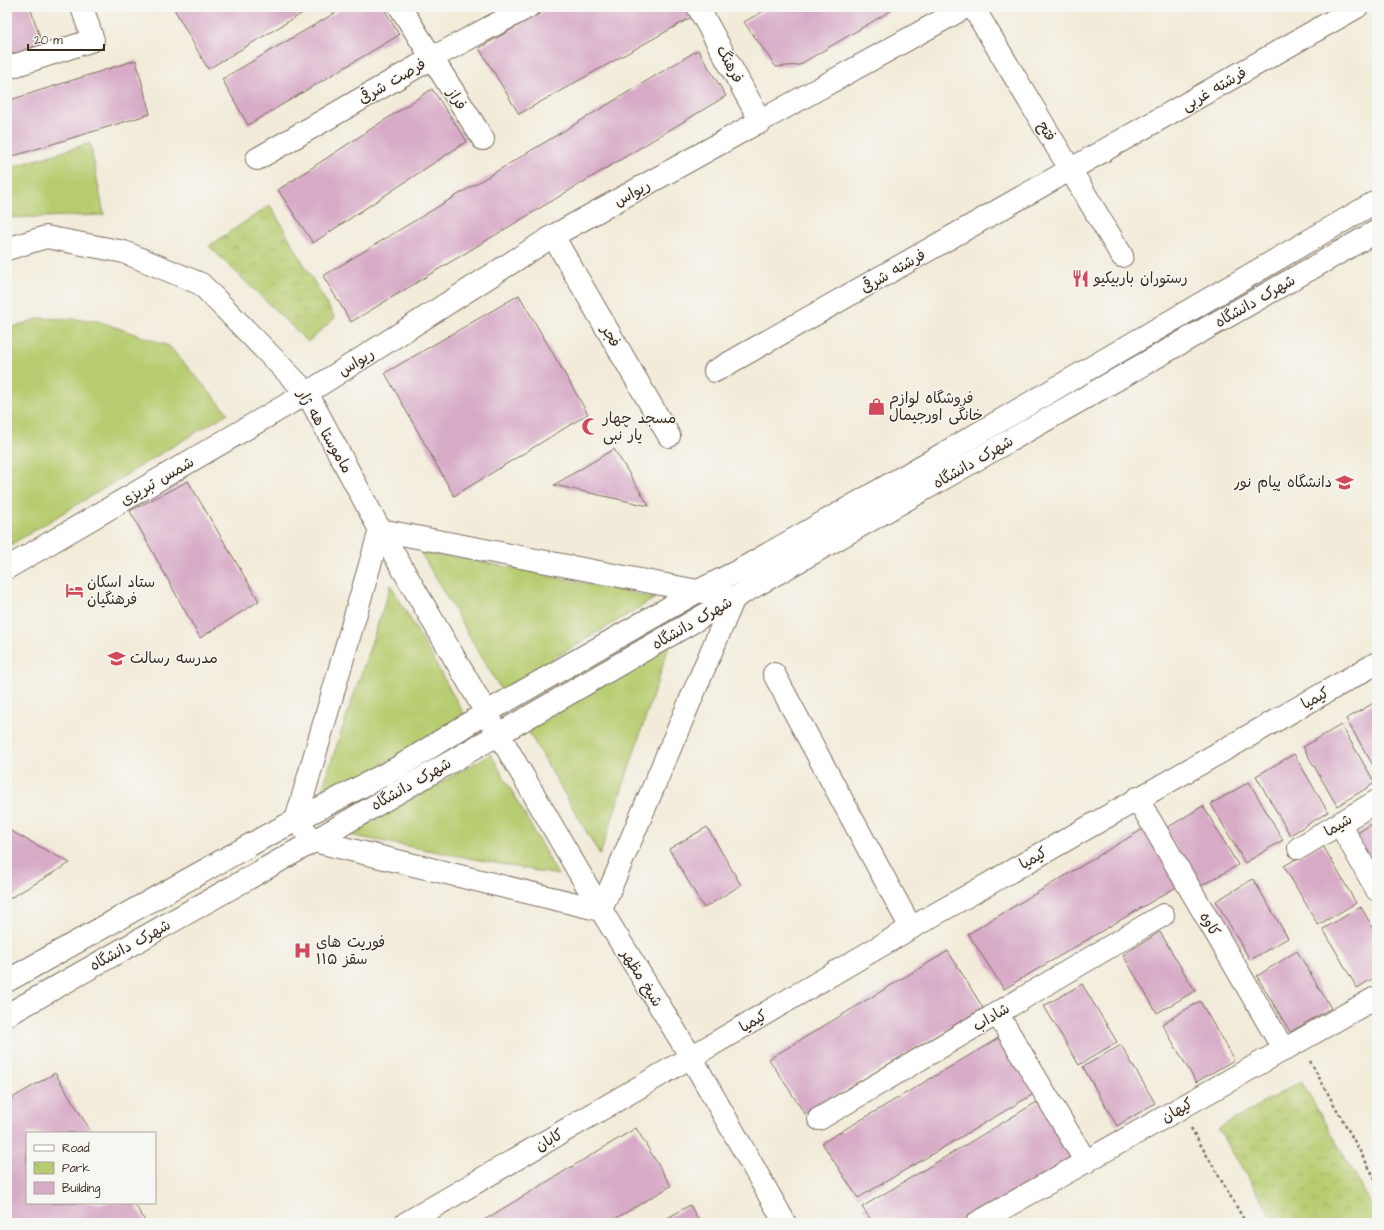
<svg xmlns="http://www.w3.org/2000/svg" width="1384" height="1230" font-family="'Architects Daughter','Playpen Sans Arabic',sans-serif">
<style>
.green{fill:#b7cc70;stroke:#797b47}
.park{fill:url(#park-crowns);stroke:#797b47}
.building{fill:#d7aac6}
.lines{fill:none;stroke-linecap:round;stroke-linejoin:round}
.street-casing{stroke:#7b6e5f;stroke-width:24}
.secondary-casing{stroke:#7b6e5f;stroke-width:24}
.primary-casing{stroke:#7b6e5f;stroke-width:24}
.path{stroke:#7b6e5f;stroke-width:2.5;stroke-dasharray:3 3;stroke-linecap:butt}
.street{stroke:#fff;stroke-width:22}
.secondary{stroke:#fff;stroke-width:22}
.primary{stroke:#fff;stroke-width:22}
.labels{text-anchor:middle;stroke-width:3;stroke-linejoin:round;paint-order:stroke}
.street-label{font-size:15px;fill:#3b2a1e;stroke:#f6f6f2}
.poi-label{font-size:15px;fill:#3b2a1e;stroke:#f6f6f2;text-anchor:start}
</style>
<defs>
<pattern id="park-crowns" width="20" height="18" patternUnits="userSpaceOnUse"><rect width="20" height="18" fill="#b7cc70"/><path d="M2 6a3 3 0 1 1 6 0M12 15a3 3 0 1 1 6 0" fill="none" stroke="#9eaf61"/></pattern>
</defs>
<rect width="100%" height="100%" fill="#f6f6f2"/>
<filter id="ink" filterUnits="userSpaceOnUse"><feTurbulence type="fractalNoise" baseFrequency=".025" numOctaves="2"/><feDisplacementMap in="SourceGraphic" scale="8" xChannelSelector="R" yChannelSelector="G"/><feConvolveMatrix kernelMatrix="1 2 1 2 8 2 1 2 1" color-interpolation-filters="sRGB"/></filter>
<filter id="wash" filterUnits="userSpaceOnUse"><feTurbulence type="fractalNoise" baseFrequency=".012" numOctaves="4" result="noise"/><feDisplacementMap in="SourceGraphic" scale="16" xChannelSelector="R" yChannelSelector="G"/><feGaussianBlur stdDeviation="0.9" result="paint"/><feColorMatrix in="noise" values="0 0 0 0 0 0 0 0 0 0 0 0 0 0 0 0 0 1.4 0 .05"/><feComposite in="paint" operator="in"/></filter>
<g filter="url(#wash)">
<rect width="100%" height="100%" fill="#f2ebd9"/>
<g class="green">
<path d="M90,143L104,215L7,218V169Z"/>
<path d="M40,318L95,320L169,346L228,413L7,547V329Z"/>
<path d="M421,553L464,558L655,598L501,690Z"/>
<path d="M391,585L465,716L317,804Z"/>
<path d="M670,644L600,855L528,731Z"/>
<path d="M491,754L558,875L349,835Z"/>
</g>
<g class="park">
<path d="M270,205L335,318L308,342L209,246Z"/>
<path d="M1301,1081L1377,1213V1223H1276L1218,1129Z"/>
</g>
<g id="blocks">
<g class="building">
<path d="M7,7H30L42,44L7,56Z"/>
<path d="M173,7H313L208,69Z"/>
<path d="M345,7H383L399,35L248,125L222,79Z"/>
<path d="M551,7H686L692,17L519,114L479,48Z"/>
<path d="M771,7H897L799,65L776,67L744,22Z"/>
<path d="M698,50L726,96L351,322L323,276Z"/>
<path d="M136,60L150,114L7,158V101Z"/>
<path d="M432,89L467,141L313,243L278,190Z"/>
<path d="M519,295L588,414L454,496L385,373Z"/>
<path d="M614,449L649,506L554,485Z"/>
<path d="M188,481L259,601L200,638L130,511Z"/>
<path d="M1377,701V772L1346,719Z"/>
<path d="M1341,725L1375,783L1337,806L1303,747Z"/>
<path d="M1294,754L1328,812L1290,835L1256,776Z"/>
<path d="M1249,782L1283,840L1245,863L1211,804Z"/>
<path d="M1203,806L1238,865L1199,887L1165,829Z"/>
<path d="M1377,821V875L1354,835Z"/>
<path d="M1148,826L1183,883L1004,989L968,934Z"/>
<path d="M707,827L741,885L704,908L669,849Z"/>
<path d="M7,829L70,863L7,900Z"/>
<path d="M1322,844L1356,903L1318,925L1284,866Z"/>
<path d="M1253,879L1288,938L1250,960L1216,901Z"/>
<path d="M1361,907L1377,935V976L1357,988L1323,929Z"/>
<path d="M1160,932L1195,991L1157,1013L1123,955Z"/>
<path d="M948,951L983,1008L805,1114L769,1059Z"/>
<path d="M1297,951L1331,1008L1290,1032L1257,976Z"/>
<path d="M1082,984L1117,1042L1079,1065L1044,1006Z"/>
<path d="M1200,1001L1234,1060L1196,1082L1162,1024Z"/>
<path d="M1002,1036L1037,1092L858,1198L822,1143Z"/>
<path d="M1121,1045L1155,1103L1117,1126L1083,1067Z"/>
<path d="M55,1073L92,1133H27V1203H134L146,1223H7V1101Z"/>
<path d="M1042,1099L1077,1156L963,1223H873L862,1207Z"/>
<path d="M636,1128L671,1186L608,1223H479Z"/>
<path d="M690,1205L700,1223H659Z"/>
</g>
</g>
</g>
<g filter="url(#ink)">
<use href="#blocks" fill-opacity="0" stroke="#7b6e5f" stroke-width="1"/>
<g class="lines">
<defs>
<g id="street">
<path d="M400,7L483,139"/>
<path d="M698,7L761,122"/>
<path d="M973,7L1122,256"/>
<path d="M7,68L93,40L82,7"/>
<path d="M257,159L432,58L528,7"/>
<path d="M553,236L669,436"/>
<path d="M715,371L1357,7"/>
<path d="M7,568L307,393L553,236L966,7"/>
<path d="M774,674L911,928"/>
<path d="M1137,798L1284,1050"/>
<path d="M1340,824L1377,890"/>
<path d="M1299,848L1377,801"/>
<path d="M997,1013L1086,1162"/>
<path d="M819,1119L1163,915"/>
<path d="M406,1223L691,1057L911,928L1377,663"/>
<path d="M977,1223L1377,997"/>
</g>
<g id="secondary">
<path d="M7,249L46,237L124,252L201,284L307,393L380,530L601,910L691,1057L785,1223"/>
<path d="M380,530L734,598L601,910L314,841L296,820Z"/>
</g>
<g id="primary">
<path d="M7,981L266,836L397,768L487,712L698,591L740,570L936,458L1377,201"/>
<path d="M7,1015L314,841L734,598L1377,231"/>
</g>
</defs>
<use href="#street" class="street-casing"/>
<use href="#secondary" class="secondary-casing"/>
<use href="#primary" class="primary-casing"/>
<g class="path">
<path d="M1310,1061L1377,1182"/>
<path d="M1191,1128L1246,1223"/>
</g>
<use href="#street" class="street"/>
<use href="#secondary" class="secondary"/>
<use href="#primary" class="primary"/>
</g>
</g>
<defs>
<symbol id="restaurant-bare" viewBox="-9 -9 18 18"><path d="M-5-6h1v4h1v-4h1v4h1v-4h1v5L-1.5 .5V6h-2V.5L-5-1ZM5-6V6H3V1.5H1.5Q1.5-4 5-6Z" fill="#d1495b" stroke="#f6f6f2" stroke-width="2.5" paint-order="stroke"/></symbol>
<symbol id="shop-bare" viewBox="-9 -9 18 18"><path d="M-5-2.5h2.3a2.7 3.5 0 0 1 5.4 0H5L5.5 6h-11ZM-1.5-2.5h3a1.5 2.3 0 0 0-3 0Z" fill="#d1495b" stroke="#f6f6f2" stroke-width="2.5" paint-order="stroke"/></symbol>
<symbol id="mosque-bare" viewBox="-9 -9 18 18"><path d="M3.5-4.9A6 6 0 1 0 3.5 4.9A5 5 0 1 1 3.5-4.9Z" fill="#d1495b" stroke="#f6f6f2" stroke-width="2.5" paint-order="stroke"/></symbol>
<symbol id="university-bare" viewBox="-9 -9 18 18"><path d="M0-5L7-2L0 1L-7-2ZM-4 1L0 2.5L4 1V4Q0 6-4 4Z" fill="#d1495b" stroke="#f6f6f2" stroke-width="2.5" paint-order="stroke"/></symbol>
<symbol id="hotel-bare" viewBox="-9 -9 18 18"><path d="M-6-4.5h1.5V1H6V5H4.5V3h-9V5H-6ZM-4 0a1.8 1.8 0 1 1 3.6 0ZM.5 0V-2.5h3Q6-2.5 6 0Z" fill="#d1495b" stroke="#f6f6f2" stroke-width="2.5" paint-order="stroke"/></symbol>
<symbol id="school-bare" viewBox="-9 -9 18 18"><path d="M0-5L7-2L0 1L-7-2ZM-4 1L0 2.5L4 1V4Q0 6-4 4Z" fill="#d1495b" stroke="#f6f6f2" stroke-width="2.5" paint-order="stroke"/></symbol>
<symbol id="hospital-bare" viewBox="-9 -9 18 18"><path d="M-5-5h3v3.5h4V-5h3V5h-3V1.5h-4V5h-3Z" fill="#d1495b" stroke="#f6f6f2" stroke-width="2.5" paint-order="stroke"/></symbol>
</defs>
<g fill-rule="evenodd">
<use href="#restaurant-bare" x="1068" y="266" width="25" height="25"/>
<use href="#shop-bare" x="864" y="394" width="25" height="25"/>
<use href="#mosque-bare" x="578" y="414" width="25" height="25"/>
<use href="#university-bare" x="1332" y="470" width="25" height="25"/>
<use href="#hotel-bare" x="62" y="578" width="25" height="25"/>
<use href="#school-bare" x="104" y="646" width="25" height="25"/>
<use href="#hospital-bare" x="290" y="938" width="25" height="25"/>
</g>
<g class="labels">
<g class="street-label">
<text transform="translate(730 64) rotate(62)" y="5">فرهنگ</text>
<text transform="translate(392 81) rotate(-30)" y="5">فرصت شرقی</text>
<text transform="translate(1214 89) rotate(-30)" y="5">فرشته غربی</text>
<text transform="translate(457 99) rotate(58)" y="5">فراز</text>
<text transform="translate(1047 131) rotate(59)" y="5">فتح</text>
<text transform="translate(632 193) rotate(-29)" y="5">ریواس</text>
<text transform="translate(893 271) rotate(-30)" y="5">فرشته شرقی</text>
<text transform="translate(1255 301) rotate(-30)" y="5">شهرک دانشگاه</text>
<text transform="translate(611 336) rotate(60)" y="5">فجر</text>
<text transform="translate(356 362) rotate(-32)" y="5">ریواس</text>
<text transform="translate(325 431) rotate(60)" y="5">ماموستا هه ژار</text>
<text transform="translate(973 462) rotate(-30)" y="5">شهرک دانشگاه</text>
<text transform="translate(157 481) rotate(-30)" y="5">شمس تبریزی</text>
<text transform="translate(692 623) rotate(-30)" y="5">شهرک دانشگاه</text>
<text transform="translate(1315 698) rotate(-29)" y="5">کیمیا</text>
<text transform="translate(411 784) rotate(-30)" y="5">شهرک دانشگاه</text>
<text transform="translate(1338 825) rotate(-31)" y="5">شیما</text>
<text transform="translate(1033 858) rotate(-30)" y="5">کیمیا</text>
<text transform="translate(1210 924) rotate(60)" y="5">کاوه</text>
<text transform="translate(130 945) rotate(-29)" y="5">شهرک دانشگاه</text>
<text transform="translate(642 978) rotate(58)" y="5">شیخ مظهر</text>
<text transform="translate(991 1017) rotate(-31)" y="5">شاداب</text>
<text transform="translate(753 1021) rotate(-31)" y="5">کیمیا</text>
<text transform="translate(1177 1110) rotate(-30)" y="5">کیهان</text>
<text transform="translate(549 1140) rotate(-30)" y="5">کابان</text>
</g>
<g class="poi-label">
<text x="1094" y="283">رستوران باربیکیو</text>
<text x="889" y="403">فروشگاه لوازم<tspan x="889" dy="17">خانگی اورجیمال</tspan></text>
<text x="603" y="423">مسجد چهار<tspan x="603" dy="17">یار نبی</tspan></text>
<text x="1332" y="487" text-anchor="end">دانشگاه پیام نور</text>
<text x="87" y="587">ستاد اسکان<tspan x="87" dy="17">فرهنگیان</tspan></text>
<text x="130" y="663">مدرسه رسالت</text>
<text x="316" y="947">فوریت های<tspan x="316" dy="17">۱۱۵ سقز</tspan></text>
</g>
</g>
<rect width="1384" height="1230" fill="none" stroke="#f6f6f2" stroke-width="24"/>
<rect x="26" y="1132" width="130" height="72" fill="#f6f6f2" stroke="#aba49d"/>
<rect x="34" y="1145" width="20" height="6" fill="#ffffff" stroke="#aba49d"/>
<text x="62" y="1152" font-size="12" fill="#3b2a1e">Road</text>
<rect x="34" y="1162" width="20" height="12" fill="url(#park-crowns)" stroke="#aba49d"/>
<text x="62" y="1172" font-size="12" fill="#3b2a1e">Park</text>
<rect x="34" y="1182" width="20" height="12" fill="#d7aac6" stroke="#aba49d"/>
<text x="62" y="1192" font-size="12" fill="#3b2a1e">Building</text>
<path d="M28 44v6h76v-6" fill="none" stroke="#3b2a1e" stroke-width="2"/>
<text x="34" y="44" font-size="12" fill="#3b2a1e" stroke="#f6f6f2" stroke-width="3" paint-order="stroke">20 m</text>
</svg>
